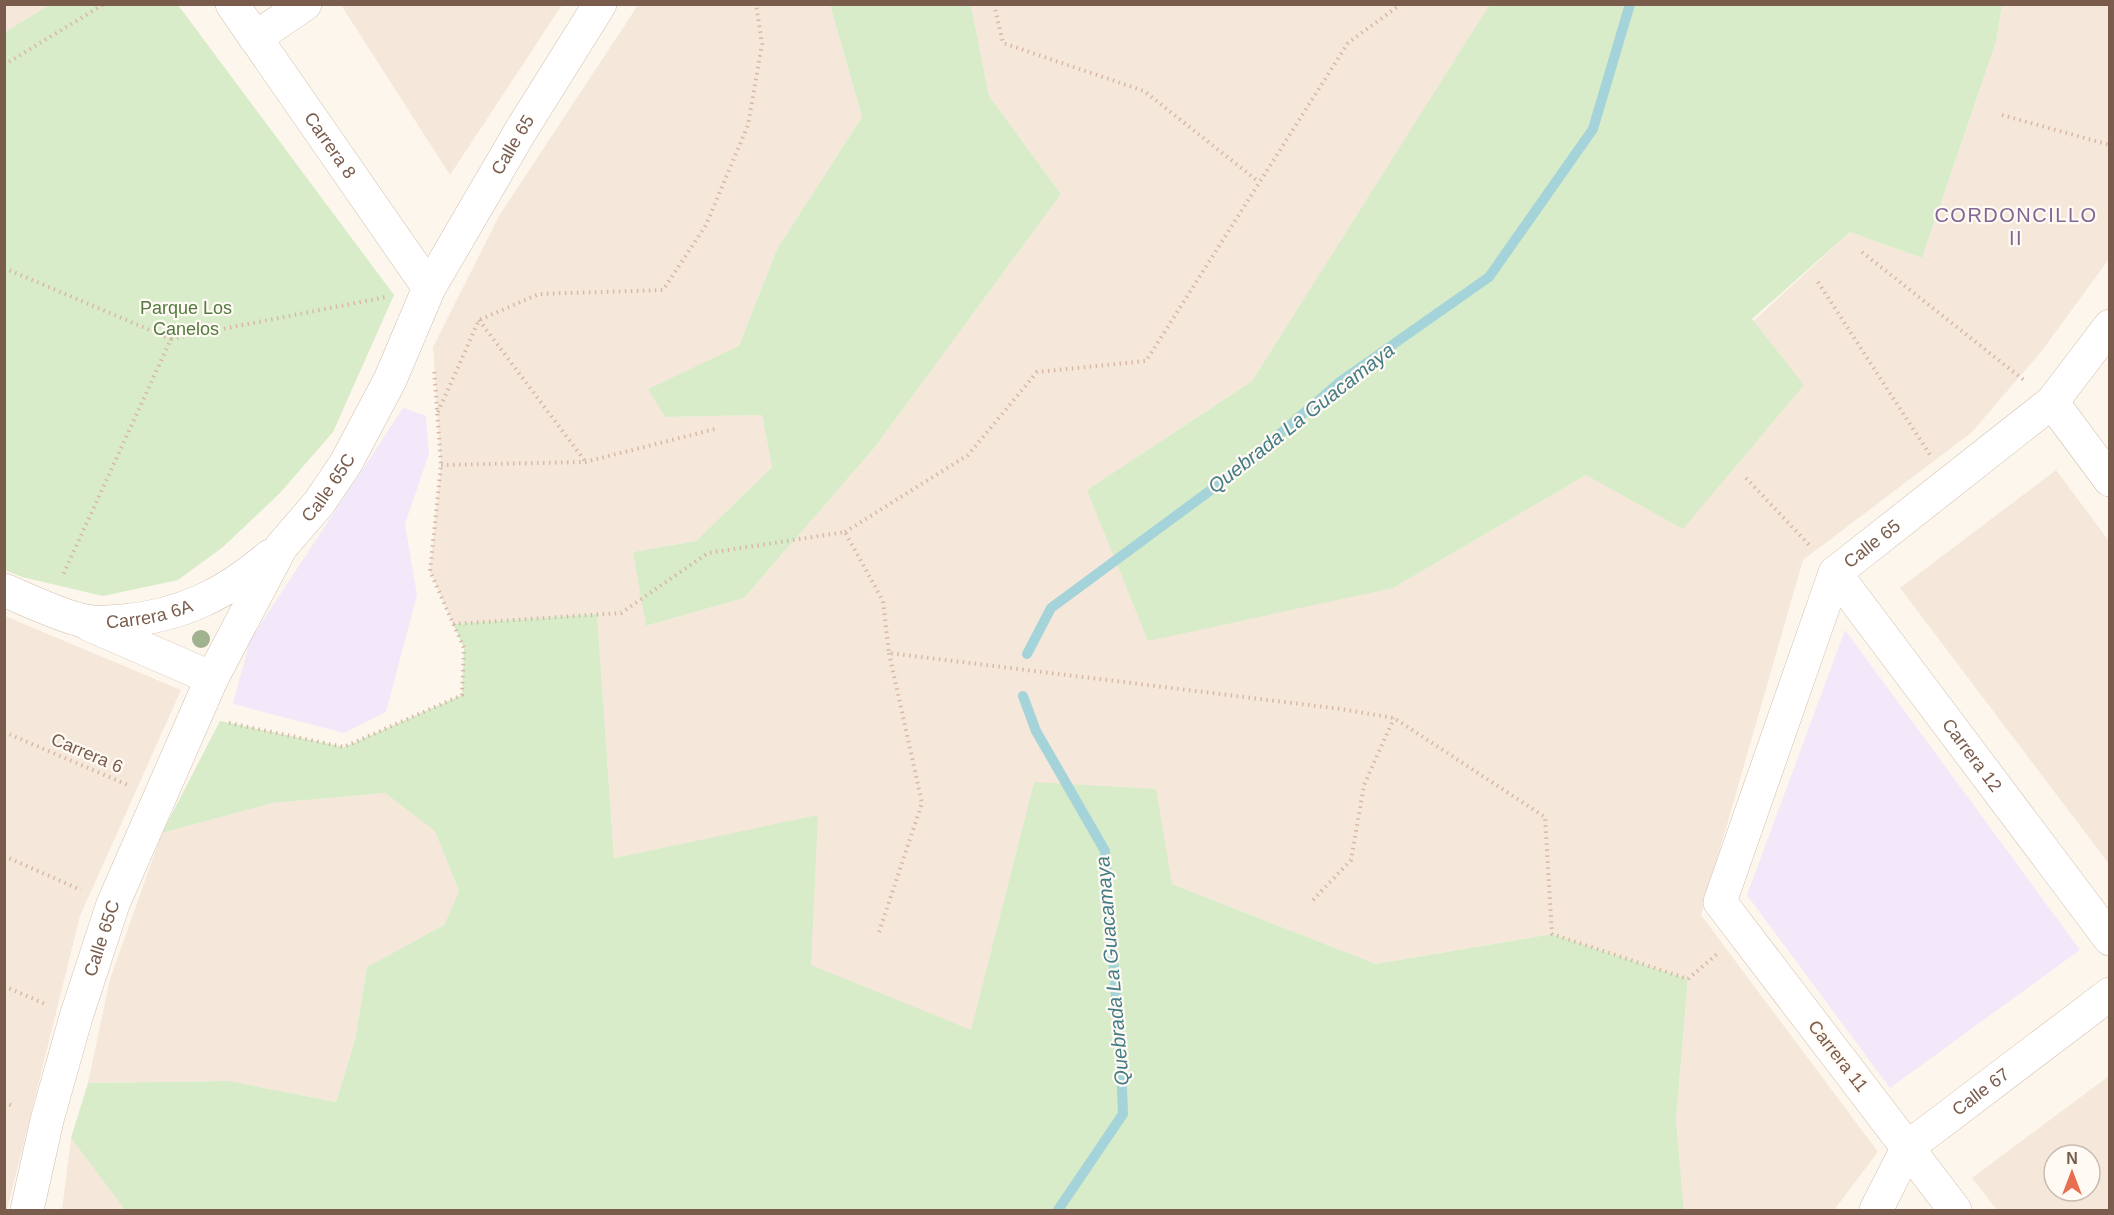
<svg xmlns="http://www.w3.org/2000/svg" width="2114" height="1215" font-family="Arial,sans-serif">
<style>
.residential{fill:#f5e8da;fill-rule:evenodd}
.education{fill:#f3e8fa}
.green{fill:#d8ecc9}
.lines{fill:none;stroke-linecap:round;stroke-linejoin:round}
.stream{stroke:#a5d3da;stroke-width:10}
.minor-casing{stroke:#d1beb0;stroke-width:34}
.path{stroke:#d9b8a5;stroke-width:4;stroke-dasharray:1.5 4.5;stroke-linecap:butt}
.minor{stroke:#fff;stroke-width:33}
.tree{fill:#a0b28e}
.labels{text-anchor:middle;stroke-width:4.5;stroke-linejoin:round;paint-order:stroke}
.street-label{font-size:18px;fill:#7a5c4d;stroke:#fffaf3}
.park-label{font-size:18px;fill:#537a41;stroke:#fffaf3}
.neighbourhood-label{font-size:20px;letter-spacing:1.5px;fill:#846695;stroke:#fffaf3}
.water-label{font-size:20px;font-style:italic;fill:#437c86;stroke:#fffaf3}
</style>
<rect width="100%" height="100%" fill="#fdf6ec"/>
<g class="residential">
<path d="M5,5H49L5,32Z"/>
<path d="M341,5H562L450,175Z"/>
<path d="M638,5H830L862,117L777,249L739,347L648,389L665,417L762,415L772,467L696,541L633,552L647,626L744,598L875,447L1061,194L989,96L971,5H1490L1252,381L1087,490L1393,588L1586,475L1850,232L1922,258L1996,42L2002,5H2109V259L2041,352L1971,433L1803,560L1701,915L1878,1152L1834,1210H1684L1676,1120L1688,979L1552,934L1376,964L1172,884L1034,782L971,1031L810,965L817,816L614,858L597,614L453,624L430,571L441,465L433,347L499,216Z"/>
<path d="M2056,470L2109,541V864L1900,588Z"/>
<path d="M5,616L181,690L80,916L7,1210H4Z"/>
<path d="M385,793L435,830L459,891L444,925L367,967L355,1040L336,1102L229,1081L88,1083L110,979L162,833L273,803Z"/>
<path d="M2109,1076V1210H1997L1972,1178ZM2054,1155H2090V1191H2054Z"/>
<path d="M71,1138L125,1210H62Z"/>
</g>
<g class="education">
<path d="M403,408L426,416L429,454L405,524L417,595L386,712L344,733L233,704L250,640Z"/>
<path d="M1845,630L2080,950L1890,1088L1747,895Z"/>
</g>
<g class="green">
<path d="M1490,4L2002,5L1996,42L1922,258L1850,232L1752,319L1804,385L1683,529L1586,475L1393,588L1148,641L1087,490L1252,381Z"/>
<path d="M49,5H178L394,295L333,432L280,493L223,547L178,580L103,596L22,577L5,570V32Z"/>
<path d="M830,5H971L989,96L1061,194L875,447L744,598L646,626L633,552L696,541L772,467L762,415L665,417L648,389L739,346L777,249L862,117Z"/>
<path d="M597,614L614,858L818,815L811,965L971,1030L1034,782L1156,789L1172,884L1376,964L1552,934L1688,979L1676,1120L1684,1210H125L71,1138L88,1083L229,1081L336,1102L355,1040L367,967L444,925L459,891L435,831L385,793L273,803L162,833L220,721L344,747L462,695L464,648L453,624Z"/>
</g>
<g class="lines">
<g class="stream">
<path d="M1027,654L1051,608L1238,470L1341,381L1489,277L1593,129L1630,4"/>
<path d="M1023,696L1036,731L1105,851L1121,1063L1123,1114L1058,1210"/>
</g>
<defs>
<g id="minor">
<path id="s1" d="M232,4L429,288"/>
<path d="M255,38L305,4"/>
<path d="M2052,402L2110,480"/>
<path id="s2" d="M1835,573L2110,939"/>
<path id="s3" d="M4,590C28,600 52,612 77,619C92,624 107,622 122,621C181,616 226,594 270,556"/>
<path d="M90,625L212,678"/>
<path id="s4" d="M27,1210L47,1120L76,1017L113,904L212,678L281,547L319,503L346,463L390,380L429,288L520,132L600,4"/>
<path id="s5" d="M1876,1210L1908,1147L2110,994"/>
<path id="s6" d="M1955,1210L1720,902L1835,573L2052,402L2110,326"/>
</g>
</defs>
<use href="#minor" class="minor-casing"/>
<g class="path">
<path d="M994,4L1003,43L1144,91L1259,182"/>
<path d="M4,65L104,4"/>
<path d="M2002,115L2110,145"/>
<path d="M1862,252L2025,381"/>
<path d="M4,268L171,339L62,577"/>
<path d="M1818,282L1930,455"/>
<path d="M479,320L585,461"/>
<path d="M171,339L386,297"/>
<path d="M438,412L479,320L539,294L663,290L706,225L748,125L762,44L756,4"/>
<path d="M441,465L585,462L715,429"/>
<path d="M1746,478L1812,548"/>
<path d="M845,532L968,455L1037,372L1146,361L1348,43L1401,4"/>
<path d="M453,624L621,613L708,553L845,532L883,601L889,653L1341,709L1394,718L1545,817L1552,934L1688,979L1717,954"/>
<path d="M229,723L344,747L462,695L464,648L430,571L441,465L434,368"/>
<path d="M4,732L128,785"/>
<path d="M4,856L81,890"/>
<path d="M1313,900L1351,860L1364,785L1394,718"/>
<path d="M879,932L922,803L889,653"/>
<path d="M4,986L45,1004"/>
<path d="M4,1102L15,1107"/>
</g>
<use href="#minor" class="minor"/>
</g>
<circle class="tree" cx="201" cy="639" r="9"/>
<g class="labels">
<g class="street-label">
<text dy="6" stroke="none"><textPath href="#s4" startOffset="1179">Calle 65</textPath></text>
<text dy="6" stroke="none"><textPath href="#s1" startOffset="172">Carrera 8</textPath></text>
<text dy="6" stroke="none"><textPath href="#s4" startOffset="789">Calle 65C</textPath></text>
<text dy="6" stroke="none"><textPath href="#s6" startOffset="783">Calle 65</textPath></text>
<text dy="6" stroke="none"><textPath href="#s3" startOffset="152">Carrera 6A</textPath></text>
<text transform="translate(87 753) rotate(23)" y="6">Carrera 6</text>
<text dy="6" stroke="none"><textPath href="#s2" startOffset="228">Carrera 12</textPath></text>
<text dy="6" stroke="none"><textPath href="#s4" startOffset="282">Calle 65C</textPath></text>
<text transform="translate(1838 1056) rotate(52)" y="6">Carrera 11</text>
<text dy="6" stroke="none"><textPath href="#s5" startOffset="162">Calle 67</textPath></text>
</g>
<g class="park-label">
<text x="186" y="314">Parque Los<tspan x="186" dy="21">Canelos</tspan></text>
</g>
<g class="neighbourhood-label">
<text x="2016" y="222">CORDONCILLO<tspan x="2016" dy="23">II</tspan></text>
</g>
<g class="water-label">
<text transform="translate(1301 418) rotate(-38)" y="7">Quebrada La Guacamaya</text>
<text transform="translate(1112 971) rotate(-95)" y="7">Quebrada La Guacamaya</text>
</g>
</g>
<rect width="2114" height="1215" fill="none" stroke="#7a5c4d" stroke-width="12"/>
<g transform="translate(2072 1173)"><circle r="28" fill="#fffaf3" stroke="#cabbb1" stroke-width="1.5"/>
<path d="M0-4.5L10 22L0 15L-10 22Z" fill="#e76f51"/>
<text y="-9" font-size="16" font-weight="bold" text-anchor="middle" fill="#7a5c4d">N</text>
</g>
</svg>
